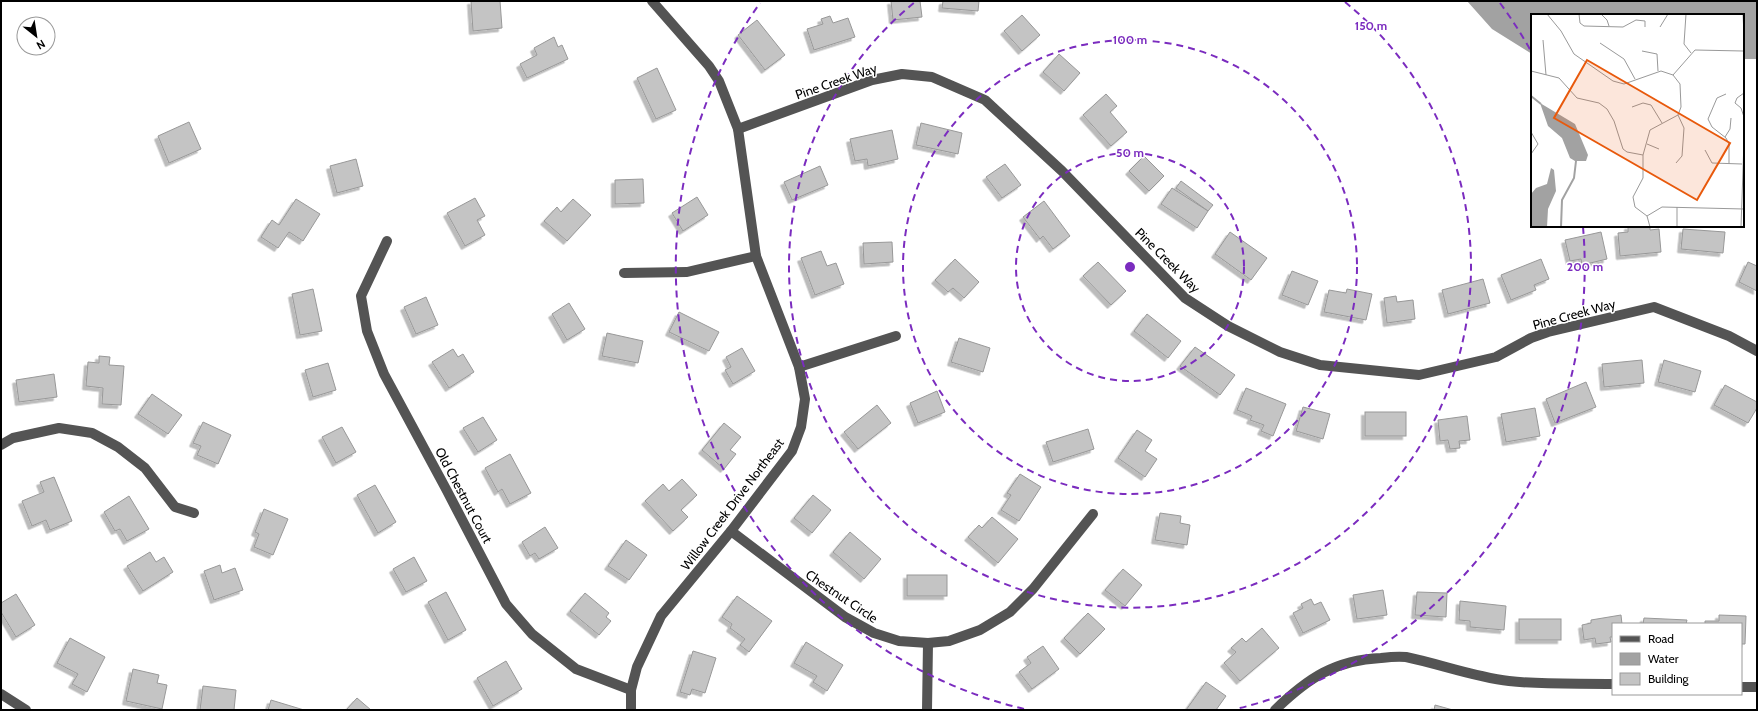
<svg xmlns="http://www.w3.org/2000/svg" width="1758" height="711" font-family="Cabin,sans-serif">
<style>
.water{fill:#a2a2a2}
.building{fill:#c4c4c4;stroke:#989898;filter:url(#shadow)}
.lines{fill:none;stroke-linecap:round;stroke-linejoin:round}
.minor{stroke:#545454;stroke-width:10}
.ring{fill:none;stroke:#7b2cbf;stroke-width:2;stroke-dasharray:7 5}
.labels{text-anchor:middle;stroke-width:3;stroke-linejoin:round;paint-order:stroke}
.street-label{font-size:13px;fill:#000;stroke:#fff}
.inset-river{fill:none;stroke:#a2a2a2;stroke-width:2}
.inset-road{fill:none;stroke:#999;stroke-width:1}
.view{fill:#e8590c;fill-opacity:0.15;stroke:#e8590c;stroke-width:2}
.inset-edge{fill:none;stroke:#000;stroke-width:2}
.centre{fill:#7b2cbf;stroke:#fff;stroke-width:2}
.ring-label{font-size:12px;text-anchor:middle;font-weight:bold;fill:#7b2cbf;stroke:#fff;stroke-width:3;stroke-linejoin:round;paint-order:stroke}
</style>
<defs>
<filter id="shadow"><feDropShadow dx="-3.5" dy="3.5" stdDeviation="0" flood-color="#0004"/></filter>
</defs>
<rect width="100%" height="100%" fill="#fff"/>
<path class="water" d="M1467,1H1757V59H1743V15H1532V54L1492,29Z"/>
<g class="building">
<path d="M471,1H500L502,28L473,31Z"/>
<path d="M891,1H920L922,17L893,20Z"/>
<path d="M943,1H979L978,11L942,8Z"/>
<path d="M1022,15L1040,35L1022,51L1004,31Z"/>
<path d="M830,16L833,23L848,18L855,37L814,50L807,29L823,24L821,19Z"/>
<path d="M757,20L785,55L765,70L738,35Z"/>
<path d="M554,37L558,47L562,45L568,59L527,78L520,64L537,55L534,48Z"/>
<path d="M1059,54L1080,73L1064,91L1043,72Z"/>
<path d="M657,68L676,110L656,119L637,78Z"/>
<path d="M1106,94L1117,106L1110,112L1127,132L1111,146L1083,115Z"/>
<path d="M189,122L201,149L169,163L158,136Z"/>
<path d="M921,123L962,133L958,154L916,145Z"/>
<path d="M892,130L898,159L868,166L867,159L855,161L850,139Z"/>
<path d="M1144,156L1164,176L1149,191L1129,171Z"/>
<path d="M356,159L363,186L337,193L330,166Z"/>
<path d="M1005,164L1021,185L1002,198L986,177Z"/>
<path d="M820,166L828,185L792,200L784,182Z"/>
<path d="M643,179L644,203L615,204V180Z"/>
<path d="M1181,181L1213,205L1208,211L1176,188Z"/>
<path d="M1172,188L1208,211L1197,228L1161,204Z"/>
<path d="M697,197L708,215L683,231L672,213Z"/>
<path d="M475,198L485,216L477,220L485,235L465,246L447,213Z"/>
<path d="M296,199L320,214L303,241L289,232L278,248L261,237L272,220L279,225Z"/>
<path d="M573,199L591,215L567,241L544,221L557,207L561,212Z"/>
<path d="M1044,201L1070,236L1053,249L1043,236L1040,239L1023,217Z"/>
<path d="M1628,226H1650V230L1659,229L1661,252L1620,256L1618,233L1628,232Z"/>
<path d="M1683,229L1725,232L1723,253L1681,249Z"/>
<path d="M1230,232L1267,258L1251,280L1215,254Z"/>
<path d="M1601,232L1607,259L1582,265L1581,259L1570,261L1565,240Z"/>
<path d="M892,242L893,262L864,264L863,243Z"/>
<path d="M821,251L827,266L836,263L844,284L815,295L801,258Z"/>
<path d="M955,259L979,282L964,298L953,288L948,292L935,280Z"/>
<path d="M1541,259L1549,279L1534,285L1536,290L1511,300L1501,275Z"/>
<path d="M1098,262L1126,291L1111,305L1083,276Z"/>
<path d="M1748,262L1757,266V291L1739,282Z"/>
<path d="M1292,271L1318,281L1308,305L1282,295Z"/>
<path d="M1483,279L1490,303L1448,314L1442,290Z"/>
<path d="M313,289L322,331L300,335L292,294Z"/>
<path d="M1347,289L1372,294L1366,320L1324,312L1329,290L1346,293Z"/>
<path d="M1396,296L1397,302L1413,300L1415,319L1387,323L1384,298Z"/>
<path d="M426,297L438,325L416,334L404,307Z"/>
<path d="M569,303L585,329L567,340L552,314Z"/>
<path d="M679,312L719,332L709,351L669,332Z"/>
<path d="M1147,314L1181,341L1168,358L1134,331Z"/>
<path d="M607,333L643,341L638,363L602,356Z"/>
<path d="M959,338L990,348L983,372L951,362Z"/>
<path d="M1195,347L1235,375L1220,395L1180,366Z"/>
<path d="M742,348L755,371L733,384L725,370L731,367L726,357Z"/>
<path d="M453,349L458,357L463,354L474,372L449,388L432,362Z"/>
<path d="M99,356L110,357L109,365L124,366L121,405L102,404L103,388L86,386L88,362L99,363Z"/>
<path d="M1642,360L1644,383L1604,387L1602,364Z"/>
<path d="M1664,360L1701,371L1695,392L1658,382Z"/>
<path d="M328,363L336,390L313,397L305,370Z"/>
<path d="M54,374L57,397L19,402L16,380Z"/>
<path d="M1586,382L1596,407L1555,423L1546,399Z"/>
<path d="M1725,385L1757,402V408L1748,423L1714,405Z"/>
<path d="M1246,388L1286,404L1273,436L1261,431L1264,425L1250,420L1252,416L1237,410Z"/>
<path d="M937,391L945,412L918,423L910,403Z"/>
<path d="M152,394L182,415L168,434L138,414Z"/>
<path d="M877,405L891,423L858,449L844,432Z"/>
<path d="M1303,407L1330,414L1323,439L1296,431Z"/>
<path d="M1535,408L1540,436L1506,442L1501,414Z"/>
<rect x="1365" y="412" width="41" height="24"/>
<path d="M1467,416L1470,440L1459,441L1460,448L1450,449L1448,440L1440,441L1438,420Z"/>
<path d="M483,417L497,440L478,452L463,428Z"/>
<path d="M203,422L231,435L218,464L197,455L201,446L193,443Z"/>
<path d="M724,423L741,437L730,450L736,454L724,469L702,450Z"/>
<path d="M342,427L356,452L336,463L322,437Z"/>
<path d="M1088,429L1094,449L1053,462L1046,442Z"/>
<path d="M1137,430L1152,440L1145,451L1157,459L1145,477L1118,458Z"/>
<path d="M510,454L531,493L510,504L502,489L498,492L485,468Z"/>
<path d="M1020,474L1041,487L1019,521L1001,510L1011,495L1007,493Z"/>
<path d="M54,477L72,521L50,530L46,520L32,526L22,501L44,492L40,482Z"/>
<path d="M682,479L697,495L681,510L688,517L673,531L645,501L663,484L669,491Z"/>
<path d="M375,485L396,522L378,533L357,495Z"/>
<path d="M813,495L831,510L812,533L794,518Z"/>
<path d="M129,496L149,529L127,541L120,529L115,531L104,512Z"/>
<path d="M264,509L288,519L273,555L254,547L259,534L255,532Z"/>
<path d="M1160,513L1181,516L1180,523L1190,525L1187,545L1155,540Z"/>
<path d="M992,517L1018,539L998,563L968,537L979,525L982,528Z"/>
<path d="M545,527L558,548L539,559L535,553L530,556L522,542Z"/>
<path d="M850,532L881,559L864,579L833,552Z"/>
<path d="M626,540L647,555L629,580L608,566Z"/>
<path d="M150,552L156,562L164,557L173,572L143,591L127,566Z"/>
<path d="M414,557L427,581L406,592L393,569Z"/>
<path d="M220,565L222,573L235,568L243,590L214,600L204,571Z"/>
<path d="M1123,569L1142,585L1125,606L1105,590Z"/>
<rect x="907" y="575" width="40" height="21"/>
<path d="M1383,590L1387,615L1357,619L1353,595Z"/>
<path d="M446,592L466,630L448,640L428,602Z"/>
<path d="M1417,592L1447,593L1446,617L1415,615Z"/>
<path d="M585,593L609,613L606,617L611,621L599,635L570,611Z"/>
<path d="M16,594L35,625L16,637L1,612V603Z"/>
<path d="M737,596L772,621L749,652L740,645L745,639L730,628L732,624L722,617Z"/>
<path d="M1311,599L1314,605L1321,602L1330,620L1303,633L1293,613L1303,608L1301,604Z"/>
<path d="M1460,601L1506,606L1504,630L1470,627V621L1459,620Z"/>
<path d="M1088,613L1105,629L1080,654L1064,638Z"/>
<path d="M1621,615L1622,624H1613V637H1610L1611,642L1596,644L1595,638L1584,640L1582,625L1591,623V620Z"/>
<path d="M1719,615L1746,616L1745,644H1741V624H1705V621H1719Z"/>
<path d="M1644,618L1687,620L1686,624H1643Z"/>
<rect x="1519" y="619" width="42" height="21"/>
<path d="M1262,628L1279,648L1240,681L1224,663L1236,652L1231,648L1242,638L1246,642Z"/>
<path d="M70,638L105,657L87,692L72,684L78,674L57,663Z"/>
<path d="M806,642L843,665L827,691L813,682L817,676L794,663Z"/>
<path d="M1043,646L1059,669L1032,689L1019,672L1031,663L1027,657Z"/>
<path d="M693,651L716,658L705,693L692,689L690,695L680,692Z"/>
<path d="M506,661L522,689L493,706L477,678Z"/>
<path d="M133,669L159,675L157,683L167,685L162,709L126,701Z"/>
<path d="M1206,682L1226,696L1216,710H1186Z"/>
<path d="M203,686L236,690L234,710H200Z"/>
<path d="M357,698L371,710H346Z"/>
<path d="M271,700L304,710H268Z"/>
<path d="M1435,705L1453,710H1434Z"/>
</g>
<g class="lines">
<g class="minor">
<path d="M738,129L872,80L902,74L932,77L985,100L1062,171L1185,298L1228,326L1280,352L1320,365L1419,375L1496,357L1531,338L1548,332L1654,307L1729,336L1757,351"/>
<path d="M387,241L361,296L367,331L384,374L446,489L506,604L532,634L576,669L631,690"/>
<path d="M624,273L687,272L756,256"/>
<path d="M799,367L896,336"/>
<path d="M1,445L13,438L59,428L92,433L118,447L145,468L175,507L194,513"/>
<path d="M731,531L845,617L874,633L899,641L928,643L949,641L980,630L1010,612L1033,589L1093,514"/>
<path d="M1741,687H1757"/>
<path d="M1,694L26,710"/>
<path d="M631,710V690L637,667L661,616L731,531L792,451L801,427L805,399L799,367L756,256L738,129L719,81L709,66L652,1"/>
<path d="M927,710L928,643"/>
<path d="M1275,710C1308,678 1335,660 1381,658C1389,657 1398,656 1406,657C1440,664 1474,677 1509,681C1542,685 1580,683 1613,684"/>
</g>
</g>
<g class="ring">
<circle cx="1130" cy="267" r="114"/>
<circle cx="1130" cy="267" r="227"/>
<path d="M1345 2A341 341 0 1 1 915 2"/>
<path d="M1024 709A455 455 0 0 1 760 3M1500 3A455 455 0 0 1 1532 53M1583 227A455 455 0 0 1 1236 709"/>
</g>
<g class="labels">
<g class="street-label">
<text transform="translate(836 81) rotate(-19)" y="5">Pine Creek Way</text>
<text transform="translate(1168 260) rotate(45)" y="5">Pine Creek Way</text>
<text transform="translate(1574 314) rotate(-15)" y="5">Pine Creek Way</text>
<text transform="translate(464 495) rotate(62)" y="5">Old Chestnut Court</text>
<text transform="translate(732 504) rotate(-53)" y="5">Willow Creek Drive Northeast</text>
<text transform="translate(842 596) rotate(34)" y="5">Chestnut Circle</text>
</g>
</g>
<g transform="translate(1531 14)">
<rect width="213" height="213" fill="#fff"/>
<path d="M9,89L44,110L57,141L55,147H44L39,144L31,124L17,112ZM20,154L23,156L25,177L17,195L16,213H0V180L5,174L16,170Z" fill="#a2a2a2"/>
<path class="inset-river" d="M0,82L10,90M30,213L31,186L43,164L45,147"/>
<path class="inset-road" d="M16,0L30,17L43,40L82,67L93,70L130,57L142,61L149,70L150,93L147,101L119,116L112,141V164L102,183L104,193L116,202L119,213M48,0L49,9L53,12L92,13L105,6L114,7V13M70,0L76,6L78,12M155,0L153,30L160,39M212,0L213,21M129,13L137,0M12,26L15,61M69,29L93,45L104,65M111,37L126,40L127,57M0,57L28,64L46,84L68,89L76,95L83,107L92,135L96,138L112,141M142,61L164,36L212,37M213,79L206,84L204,89L210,94L213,103M195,80L186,84L177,105L181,113L195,124L198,130V150M101,93L112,89L120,91L131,109M0,118L7,130L0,140M194,123L199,115L200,104M116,130L128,135M174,136L181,149L211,150M145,149L151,142L153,114L147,101M116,202L131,193L213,195M146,213V193M210,213L213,127"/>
<path class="view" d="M56,46L199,129L166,186L23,104Z"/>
<rect width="213" height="213" class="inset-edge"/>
</g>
<circle cx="1130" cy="267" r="6" class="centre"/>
<g class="ring-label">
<text x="1371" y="30">150 m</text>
<text x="1130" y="44">100 m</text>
<text x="1130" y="157">50 m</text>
<text x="1585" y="271">200 m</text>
</g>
<rect width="1758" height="711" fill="none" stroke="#000000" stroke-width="4"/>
<rect x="1612" y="623" width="130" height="72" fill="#ffffff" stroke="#999999"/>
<rect x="1620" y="636" width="20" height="6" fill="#545454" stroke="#999999"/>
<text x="1648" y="643" font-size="12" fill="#000000">Road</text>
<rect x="1620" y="653" width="20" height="12" fill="#a2a2a2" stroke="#999999"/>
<text x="1648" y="663" font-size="12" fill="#000000">Water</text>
<rect x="1620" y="673" width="20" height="12" fill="#c4c4c4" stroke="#999999"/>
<text x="1648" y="683" font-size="12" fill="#000000">Building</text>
<g transform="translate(36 36) rotate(150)"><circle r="19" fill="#ffffff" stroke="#999999"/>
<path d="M0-3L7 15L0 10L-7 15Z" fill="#000000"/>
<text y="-6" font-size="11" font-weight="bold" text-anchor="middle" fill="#000000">N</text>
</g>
</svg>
